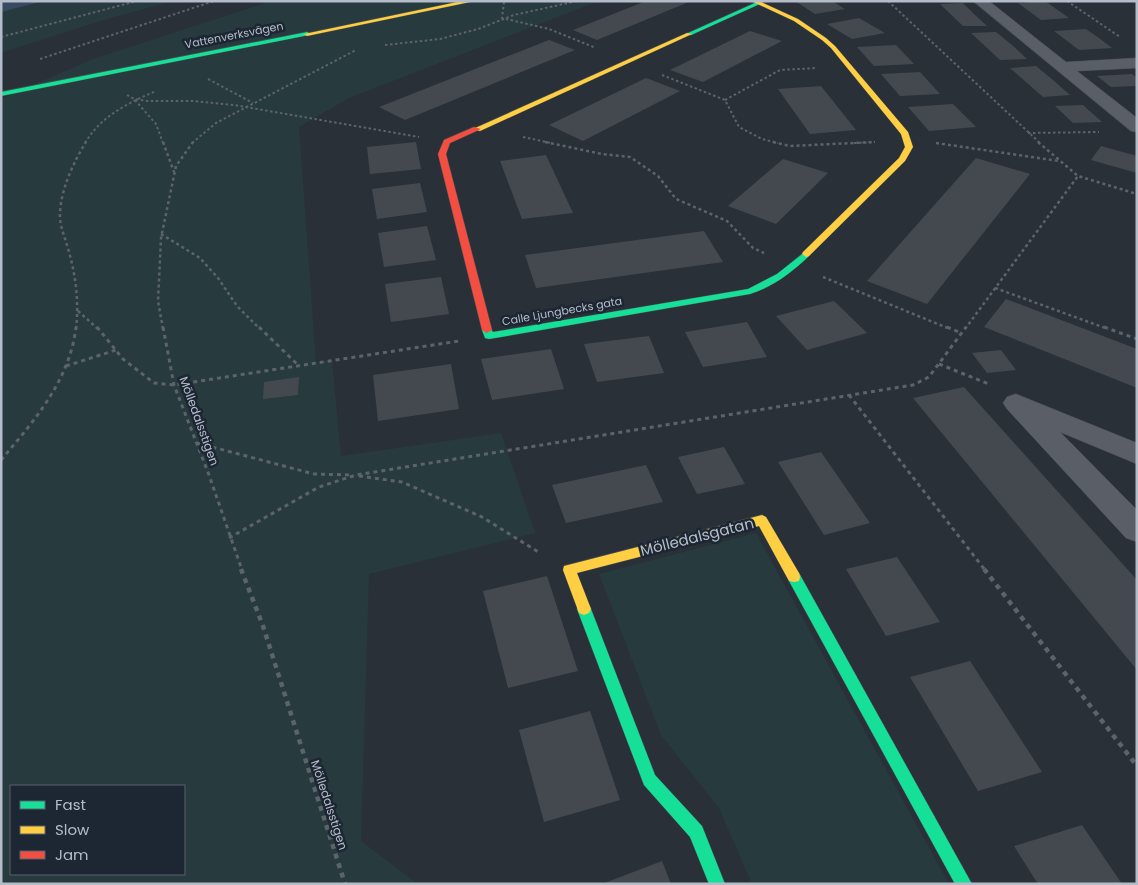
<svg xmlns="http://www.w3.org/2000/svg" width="1138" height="885" font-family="Poppins,sans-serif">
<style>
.green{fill:#273a3e;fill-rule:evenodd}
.water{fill:#384963}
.building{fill:#444950}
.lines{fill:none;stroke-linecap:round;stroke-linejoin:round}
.street-casing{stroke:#484c53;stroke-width:1}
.fast-casing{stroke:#484c53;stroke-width:1}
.slow-casing{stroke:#484c53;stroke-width:1}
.jam-casing{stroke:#484c53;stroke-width:1}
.path-far3{stroke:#5d636a;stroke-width:2;stroke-dasharray:2.5 2.5;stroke-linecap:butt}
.path-far2{stroke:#5d636a;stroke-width:2.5;stroke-dasharray:3 3;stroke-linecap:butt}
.path-far1{stroke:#5d636a;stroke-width:3;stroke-dasharray:4 4;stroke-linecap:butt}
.path{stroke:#5d636a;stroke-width:4.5;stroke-dasharray:5 5;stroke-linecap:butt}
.street{fill:#5a5e66;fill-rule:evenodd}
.fast{fill:#16e098;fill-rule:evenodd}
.slow{fill:#ffcf43;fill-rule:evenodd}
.jam{fill:#f24e42;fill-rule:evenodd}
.labels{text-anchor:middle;stroke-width:5;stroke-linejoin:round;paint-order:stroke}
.far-street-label{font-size:11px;fill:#b4bcc9;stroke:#1d2633}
.street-label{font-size:12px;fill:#b4bcc9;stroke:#1d2633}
.near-street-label{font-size:15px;fill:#b4bcc9;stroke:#1d2633}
</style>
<rect width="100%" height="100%" fill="#2a3038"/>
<g class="green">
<path d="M1,1H173L97,22L1,53Z"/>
<path d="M271,1H599L349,98L299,127L316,362L332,360L341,456L501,433L535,533L369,574L361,841L418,884H1V99L93,59ZM11,786H184V874H11Z"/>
<path d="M756,533L949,884H752L719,808L661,735L599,574Z"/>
</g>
<path class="water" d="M1,1H44L1,12Z"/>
<g class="building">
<path d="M646,1H691L597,40L573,30Z"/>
<path d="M795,1H832L845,9L815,14Z"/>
<path d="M1043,1H1045L1069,18L1041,20L1018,3Z"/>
<path d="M963,3L974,14L987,26H963L940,4Z"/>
<path d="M859,18L885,33L852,39L827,24Z"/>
<path d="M1086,29L1099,38L1112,48L1079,50L1054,31Z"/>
<path d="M750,31L782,41L703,82L670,70Z"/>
<path d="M996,32L1012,45L1027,59L1000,60L971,33Z"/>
<path d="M549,40L575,50L405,120L379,107Z"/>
<path d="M896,45L914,64L874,66L857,47Z"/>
<path d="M1036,66L1053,80L1070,95L1043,97L1010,68Z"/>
<path d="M920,72L940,94L900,96L881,74Z"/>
<path d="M1132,74L1137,78V86L1111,87L1097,76Z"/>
<path d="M646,78L680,91L583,141L549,125Z"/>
<path d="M821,86L856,130L810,134L778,89Z"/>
<path d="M953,104L976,127L929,131L908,107Z"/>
<path d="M1083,105L1102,122L1073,123L1055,106Z"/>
<path d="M416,142L421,169L370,174L367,147Z"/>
<path d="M1101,146L1137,156V173L1091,160Z"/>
<path d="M546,155L573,213L522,219L500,161Z"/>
<path d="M976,158L1030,174L927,304L867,281Z"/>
<path d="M783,159L828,173L776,224L728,206Z"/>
<path d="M420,183L427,212L377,219L372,189Z"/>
<path d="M427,226L436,260L384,267L378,233Z"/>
<path d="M704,231L723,262L536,288L525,255Z"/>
<path d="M441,277L449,314L391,322L385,284Z"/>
<path d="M1006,299L1137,349V388L984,327Z"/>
<path d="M834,301L867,333L807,350L776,316Z"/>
<path d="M747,322L767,357L703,367L685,332Z"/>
<path d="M649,336L664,373L597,382L584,344Z"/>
<path d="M551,349L564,389L492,400L481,359Z"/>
<path d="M1001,350L1016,370L987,373L972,353Z"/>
<path d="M451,364L459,409L378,421L373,375Z"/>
<path d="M299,377L298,395L263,399L264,382Z"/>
<path d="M964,387L1137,580V670L913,398Z"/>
<path d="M724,447L745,484L697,494L678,457Z"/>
<path d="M821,452L870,523L824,535L778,462Z"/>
<path d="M646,465L663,502L566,523L552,485Z"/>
<path d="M897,557L940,622L886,636L846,569Z"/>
<path d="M547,576L578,671L508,688L483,591Z"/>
<path d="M970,661L1042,772L978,791L910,677Z"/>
<path d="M590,711L620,800L544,822L519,730Z"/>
<path d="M1082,825L1122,884H1038L1014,846Z"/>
<path d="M662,861L671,884H602Z"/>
</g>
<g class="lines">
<defs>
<g id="street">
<path d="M973,1H989L1066,62L1137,58V68L1077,71L1137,118V132L1131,131Z"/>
<path d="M1016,394L1137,443V464L1060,432L1137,510V542L1126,538L1007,409L1003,403L1007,397Z"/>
</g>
<g id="fast">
<path d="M757,2L762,3L691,35L686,34Z"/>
<path d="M307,32L309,33V35L1,96V92Z"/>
<path d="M806,251L810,254L809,256C792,272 773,287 750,294L489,339L485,338L482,330L487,327L490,328L493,332L748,289L777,274Z"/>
<path d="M794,572L799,573L972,884H955L789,581L788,577L789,573Z"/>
<path d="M584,603L589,605L591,609L655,775L702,826L725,884H709L690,837L644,785L577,609L579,605Z"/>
</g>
<g id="slow">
<path d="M462,1H475L307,36L304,34Z"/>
<path d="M751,1H759L798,19L826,38L835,46L908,132L913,147L905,161L809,256L806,257L802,254L803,252L899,158L905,147L901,134L831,48L822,40L794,21Z"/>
<path d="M687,33L692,34L480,131L473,129Z"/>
<path d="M762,515L766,517L799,573L800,577L799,581L794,582L789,581L759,526L577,573L591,609L589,613L584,615L579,613L563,570L564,566Z"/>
</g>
<path id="jam" d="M474,127L481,129L450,143L446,154L492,330L487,333L482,330L438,154L444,140Z"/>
</defs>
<use href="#street" class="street-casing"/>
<use href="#fast" class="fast-casing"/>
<use href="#slow" class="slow-casing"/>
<use href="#jam" class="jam-casing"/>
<g class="path-far3">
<path d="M888,1L1040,143"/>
<path d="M1067,1L1120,37"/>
<path d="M504,2L502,18L549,29L596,48"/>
<path d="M1,37L137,1"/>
<path d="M385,45L440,39L478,29L514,15L577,1"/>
<path d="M40,59L214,1"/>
<path d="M662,75L725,100L739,127L762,139L778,143"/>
<path d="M208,79L253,103"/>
<path d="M127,95L134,99L147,101H192L234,105L419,137"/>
<path d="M135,100L156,124L163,143"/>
<path d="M725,100L780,70L817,68"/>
<path d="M1028,133L1099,132"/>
<path d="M523,137L551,143"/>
<path d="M85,143C101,116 128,103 156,91"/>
<path d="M192,143L216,123L356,50"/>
<path d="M854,143L875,142"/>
</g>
<g class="path-far2">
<path d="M163,142L174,172"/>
<path d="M545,142L602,154L630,157L658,176L676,199L727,221L753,248L764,253"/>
<path d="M773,142L790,146L875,142"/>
<path d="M1038,142L1078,176L1137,194"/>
<path d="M936,143L1059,161"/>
<path d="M161,234L200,258L218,278L237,306L260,329"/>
<path d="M823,277L950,329"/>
<path d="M995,288L1108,329"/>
<path d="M78,311L98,329"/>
<path d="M76,329C79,302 76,277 69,252C66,240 61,230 60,218C59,193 73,163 86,142"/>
<path d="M163,329L158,301L161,238L176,166L193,142"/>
<path d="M965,329L1078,176"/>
</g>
<g class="path-far1">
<path d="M97,327L123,359L154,383L174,385L459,341"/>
<path d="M163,327L174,385L209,475L242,570"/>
<path d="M259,327L298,365"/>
<path d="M947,327L961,333"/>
<path d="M1104,327L1137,339"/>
<path d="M939,364L991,385"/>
<path d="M66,366L116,350"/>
<path d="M849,395L985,570"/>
<path d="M197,443L314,474L353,475"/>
<path d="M1,460C34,421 70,380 76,327"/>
<path d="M359,476L402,482L482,517L540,553"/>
<path d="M229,538L319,487L356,475L913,385L929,377L966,327"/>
</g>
<g class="path">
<path d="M241,569L263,626L345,884"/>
<path d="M984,569L1137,766"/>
</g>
<use href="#street" class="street"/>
<use href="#fast" class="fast"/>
<use href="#slow" class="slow"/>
<use href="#jam" class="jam"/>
</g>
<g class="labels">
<g class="far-street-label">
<text transform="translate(234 35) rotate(-11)" y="4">Vattenverksvägen</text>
<text transform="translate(562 311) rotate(-10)" y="4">Calle Ljungbecks gata</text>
</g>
<g class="street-label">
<text transform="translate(199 421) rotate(70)" y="4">Mölledalsstigen</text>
<text transform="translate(329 805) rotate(72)" y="4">Mölledalsstigen</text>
</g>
<g class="near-street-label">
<text transform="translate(697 537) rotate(-14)" y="5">Mölledalsgatan</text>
</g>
</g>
<rect width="1138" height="885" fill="none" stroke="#b4bcc9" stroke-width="5"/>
<rect x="10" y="785" width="175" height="90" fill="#1d2633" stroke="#59626f"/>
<rect x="20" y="801" width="25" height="8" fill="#16e098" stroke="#59626f"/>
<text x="55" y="810" font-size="15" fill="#b4bcc9">Fast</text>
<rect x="20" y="826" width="25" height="8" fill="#ffcf43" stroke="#59626f"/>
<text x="55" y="835" font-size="15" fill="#b4bcc9">Slow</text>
<rect x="20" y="851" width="25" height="8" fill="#f24e42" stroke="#59626f"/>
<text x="55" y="860" font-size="15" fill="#b4bcc9">Jam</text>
</svg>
